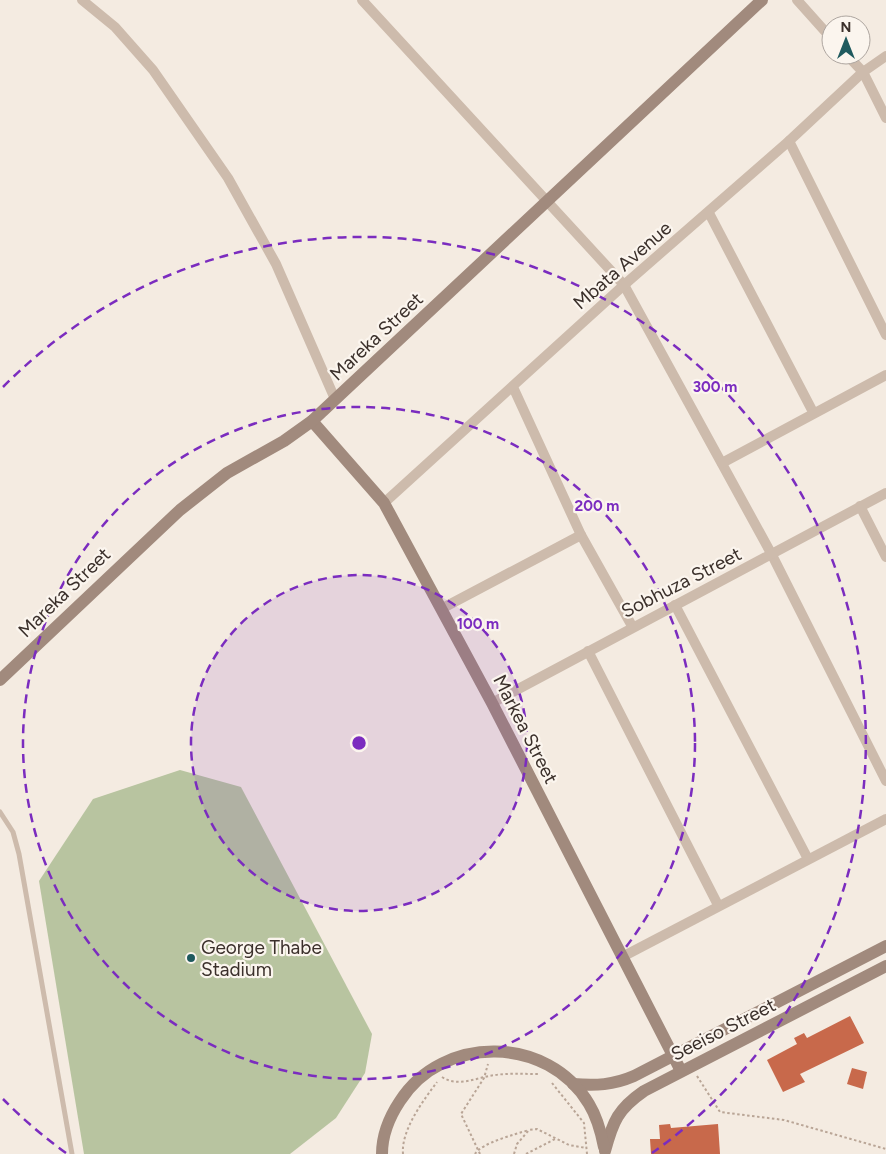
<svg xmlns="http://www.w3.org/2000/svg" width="886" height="1154" font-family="Figtree,sans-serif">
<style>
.green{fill:#b8c4a0}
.building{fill:#c8694b}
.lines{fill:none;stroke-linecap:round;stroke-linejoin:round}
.path{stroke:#b9a596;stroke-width:2;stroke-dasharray:2.5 2.5;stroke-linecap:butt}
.lane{stroke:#cdbbac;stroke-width:5}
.street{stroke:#cdbbac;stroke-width:10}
.secondary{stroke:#a18a7d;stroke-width:12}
.ring{fill:none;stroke:#7b2cbf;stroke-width:2.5;stroke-dasharray:9 6}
.poi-dot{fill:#1f5a5e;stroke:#fbf5ee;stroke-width:2}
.labels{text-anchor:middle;stroke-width:4.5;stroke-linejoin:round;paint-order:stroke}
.street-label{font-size:19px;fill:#3b302b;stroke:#fbf5ee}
.poi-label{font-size:19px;fill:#3b302b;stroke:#fbf5ee;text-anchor:start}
.centre{fill:#7b2cbf;stroke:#fbf5ee;stroke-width:2.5}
.ring-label{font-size:15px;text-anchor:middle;font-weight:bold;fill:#7b2cbf;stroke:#fbf5ee;stroke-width:4.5;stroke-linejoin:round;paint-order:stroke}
</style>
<rect width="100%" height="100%" fill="#f4ebe1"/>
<path class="green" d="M180,770L241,787L372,1034L365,1073L336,1118L290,1154H84L39,881L93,799Z"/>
<g class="building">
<path d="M850,1016L864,1043L800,1074L805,1082L783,1092L767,1060L797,1044L794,1038L804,1033L807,1038Z"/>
<path d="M852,1068L867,1072L863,1089L847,1084Z"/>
<path d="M670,1124L671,1128L718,1124L720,1154H651L650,1139H660L659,1125Z"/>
</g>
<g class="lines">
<g class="path">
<path d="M697,1076L720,1112L784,1120L886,1149"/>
<path d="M442,1077C459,1088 477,1077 495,1075C509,1073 523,1074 538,1074"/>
<path d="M552,1083L584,1123L587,1154"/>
<path d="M403,1154C401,1130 423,1101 437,1082"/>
<path d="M475,1154C481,1143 516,1134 529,1130"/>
<path d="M480,1154L461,1114L484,1078L488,1064"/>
<path d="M514,1154L517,1144L529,1130L537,1129L569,1145L586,1148"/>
<path d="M526,1154L555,1139"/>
</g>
<path class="lane" d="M0,812L13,832L19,854L72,1154"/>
<g class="street">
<path d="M82,0L115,27L153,70L228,178L276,264L335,399"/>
<path d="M362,0L624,285L772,555L886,781"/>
<path d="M797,0L831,38"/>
<path d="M847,55L863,72L886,118"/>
<path d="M789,141L886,335"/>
<path d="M709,213L813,412"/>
<path d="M513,387L581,535L632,626"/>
<path d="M722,463L886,375"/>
<path d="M384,503L624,285L789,141L863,72L886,56"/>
<path d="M860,506L886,557"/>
<path d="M675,605L808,859"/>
<path d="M441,609L581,535"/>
<path d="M588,651L718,905"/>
<path d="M492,703L886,493"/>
<path d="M622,957L886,819"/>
</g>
<g class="secondary">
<path d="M312,421L384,503L492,703L681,1071"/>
<path d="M0,680L180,510L227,473L284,441L312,421L762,0"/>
<path d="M573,1084C596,1086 613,1085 634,1076L886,946"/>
<path d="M605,1151C613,1121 618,1109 644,1091L886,966"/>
<path d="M382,1154C382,1135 390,1116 400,1101C443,1034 548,1035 589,1104C597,1117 601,1132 604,1147"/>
</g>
</g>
<circle cx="359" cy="743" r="168" fill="#7b2cbf" fill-opacity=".12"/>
<g class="ring">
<circle cx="359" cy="743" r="168"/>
<circle cx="359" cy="743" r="336"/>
<path d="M66 1153A504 504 0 0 1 3 1099M3 387A504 504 0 1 1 652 1153"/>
</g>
<circle class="poi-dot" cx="191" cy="958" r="5"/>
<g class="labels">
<g class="street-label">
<text transform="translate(622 265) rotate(-41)" y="7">Mbata Avenue</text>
<text transform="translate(376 336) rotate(-43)" y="7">Mareka Street</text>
<text transform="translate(681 582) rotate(-27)" y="7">Sobhuza Street</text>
<text transform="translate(64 592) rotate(-44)" y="7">Mareka Street</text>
<text transform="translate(526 729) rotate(63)" y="7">Markea Street</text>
<text transform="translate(723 1029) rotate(-27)" y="7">Seeiso Street</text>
</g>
<g class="poi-label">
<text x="201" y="954">George Thabe<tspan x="201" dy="22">Stadium</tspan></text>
</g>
</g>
<circle cx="359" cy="743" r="8" class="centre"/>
<g class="ring-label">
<text x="715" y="392">300 m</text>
<text x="597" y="511">200 m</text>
<text x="478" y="629">100 m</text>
</g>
<g transform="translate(846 40)"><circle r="24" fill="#fbf5ee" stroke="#aea6a0"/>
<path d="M0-4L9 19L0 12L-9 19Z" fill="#1f5a5e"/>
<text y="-8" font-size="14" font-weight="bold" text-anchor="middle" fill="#3b302b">N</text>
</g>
</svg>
